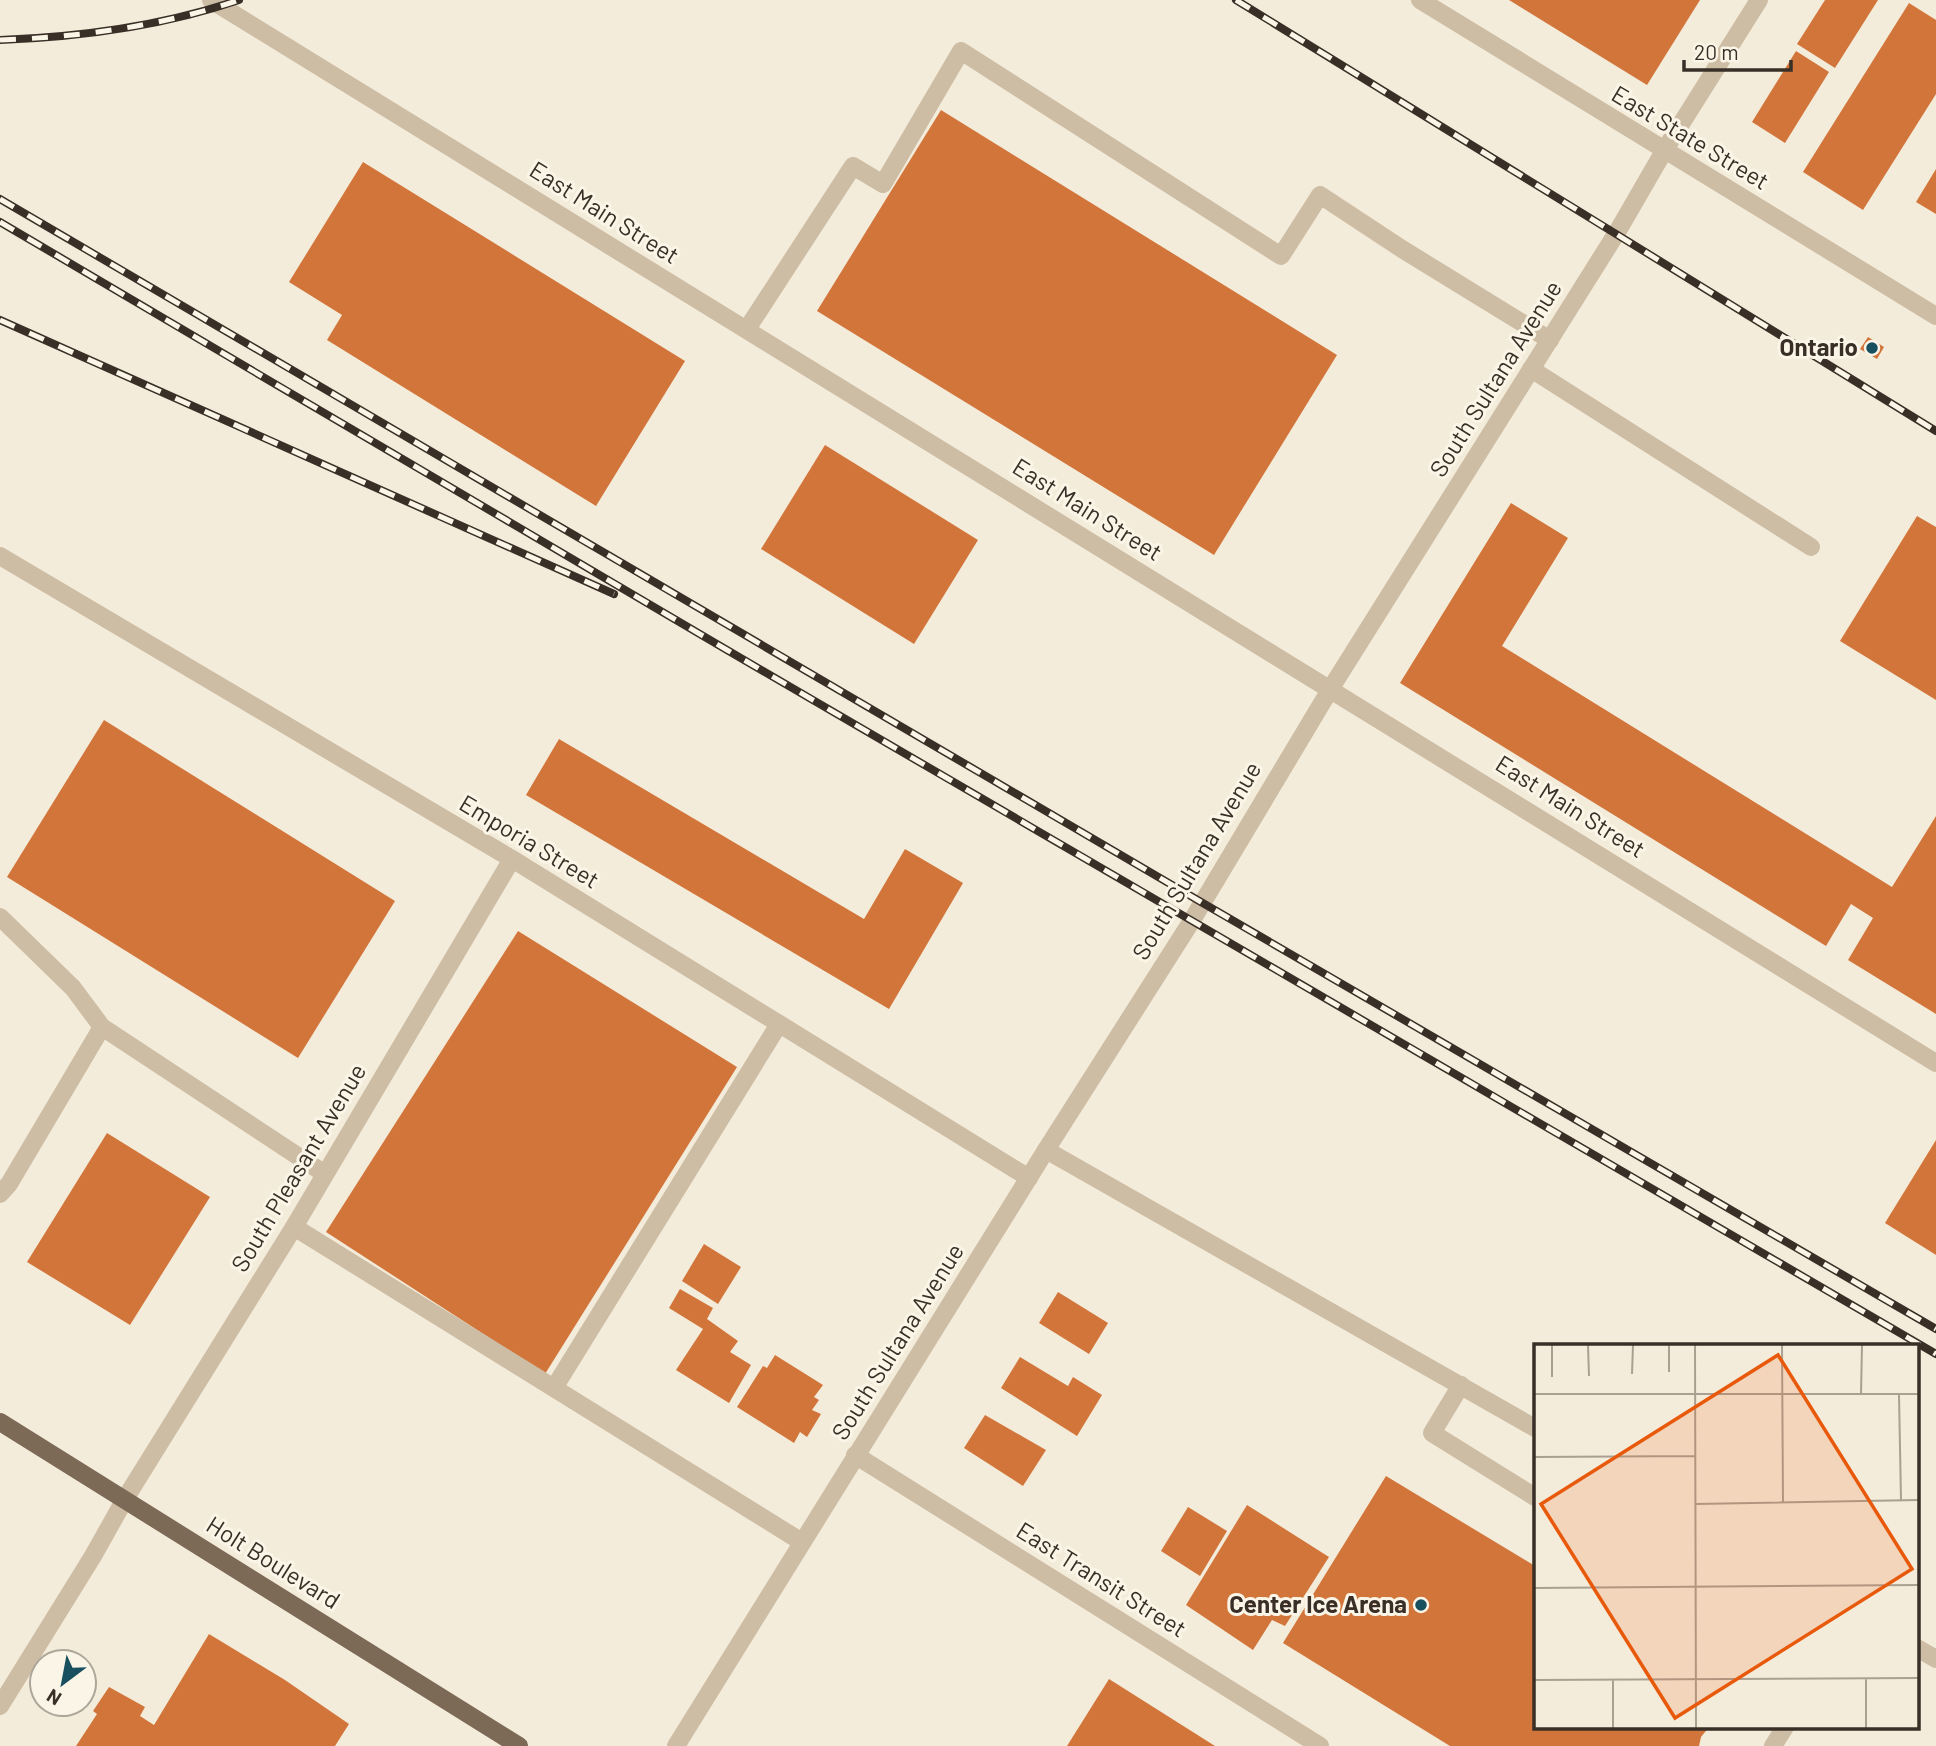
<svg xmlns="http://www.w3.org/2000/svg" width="1936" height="1746" font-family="Barlow,sans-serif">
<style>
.building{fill:#d2753b}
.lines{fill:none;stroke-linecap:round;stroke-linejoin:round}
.minor{stroke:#cebda5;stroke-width:18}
.major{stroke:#7c6956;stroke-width:18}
.rail-casing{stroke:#392f27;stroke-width:8}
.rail{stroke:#fbf5e7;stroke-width:5;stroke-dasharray:16;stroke-linecap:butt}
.poi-dot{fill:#18505f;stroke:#fbf5e7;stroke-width:2.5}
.labels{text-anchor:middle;stroke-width:6;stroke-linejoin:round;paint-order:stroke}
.street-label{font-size:24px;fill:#392f27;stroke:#fbf5e7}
.poi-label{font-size:24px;font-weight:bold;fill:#392f27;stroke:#fbf5e7;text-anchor:end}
.inset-road{fill:none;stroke:#a9a092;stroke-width:2}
.view{fill:#e8590c;fill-opacity:0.15;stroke:#e8590c;stroke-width:3.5}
.inset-edge{fill:none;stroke:#392f27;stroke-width:3.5}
</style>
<rect width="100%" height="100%" fill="#f4ecda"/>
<g class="building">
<path d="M1509,0H1700L1647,85Z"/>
<path d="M1825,0H1878L1835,68L1797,44Z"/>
<path d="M1909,3L1936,20V94L1863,210L1803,172Z"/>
<path d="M1796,51L1829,72L1785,143L1752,122Z"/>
<path d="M941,110L1337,355L1214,555L817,311Z"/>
<path d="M363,162L685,361L596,506L327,340L342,315L289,282Z"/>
<path d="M1936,169V214L1916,202Z"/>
<path d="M1868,337L1884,347L1877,359L1860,349Z"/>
<path d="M825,445L978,540L914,644L761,549Z"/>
<path d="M1511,503L1568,538L1502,646L1892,887L1936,816V1014L1848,960L1873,918L1851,904L1826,946L1400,683Z"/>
<path d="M1917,516L1936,527V700L1840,641Z"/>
<path d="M104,720L395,901L298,1058L7,877Z"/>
<path d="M559,739L864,919L905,849L963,883L889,1009L526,795Z"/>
<path d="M518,931L737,1067L545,1374L326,1232Z"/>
<path d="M107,1133L210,1197L130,1325L27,1262Z"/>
<path d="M1936,1140V1255L1885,1223Z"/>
<path d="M704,1244L741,1267L718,1304L682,1281Z"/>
<path d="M680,1289L713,1308L707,1319L738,1341L730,1352L751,1365L729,1403L676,1370L703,1329L669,1308Z"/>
<path d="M1058,1292L1108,1323L1089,1354L1039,1323Z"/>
<path d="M775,1355L823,1385L814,1397L819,1400L812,1410L821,1414L807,1437L800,1432L794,1443L737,1407L763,1366L767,1368Z"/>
<path d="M1020,1357L1068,1386L1073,1377L1102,1395L1077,1436L1001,1388Z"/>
<path d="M985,1415L1046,1450L1023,1486L964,1448Z"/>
<path d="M1386,1476L1535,1566V1727H1709L1701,1737L1699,1746H1450L1283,1643Z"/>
<path d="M1247,1505L1329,1557L1285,1626L1272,1620L1253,1650L1186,1605Z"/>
<path d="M1188,1507L1227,1531L1200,1576L1161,1551Z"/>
<path d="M209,1634L285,1680L349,1724L335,1746H76L97,1714L93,1711L109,1687L145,1707L140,1716L154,1725Z"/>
<path d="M1109,1679L1215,1746H1067Z"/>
</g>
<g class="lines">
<g class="minor">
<path d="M211,0L1936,1063"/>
<path d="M1420,0L1936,316"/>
<path d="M747,329L853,166L883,184L961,51L1281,256L1320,195L1402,249L1550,340"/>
<path d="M1531,369L1811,547"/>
<path d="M0,556L512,859L1029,1178"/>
<path d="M0,917L73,988L102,1027L325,1174"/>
<path d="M1046,1150L1535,1428"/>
<path d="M0,1194L9,1184L102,1027"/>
<path d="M294,1227L802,1542"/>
<path d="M1461,1385L1432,1433L1535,1497"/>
<path d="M554,1388L779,1024"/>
<path d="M855,1455L1320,1746"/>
<path d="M1917,1648L1936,1659"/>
<path d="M0,1706L93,1556L125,1499L294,1227L512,859"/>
<path d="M676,1746L1046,1150L1191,922L1331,688L1616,234L1664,151L1759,0"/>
<path d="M1773,1746L1785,1727"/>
</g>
<path class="major" d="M0,1422L519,1746"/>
<defs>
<g id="rail">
<path d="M1236,0L1936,431"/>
<path d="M0,40C80,37 163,26 239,0"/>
<path d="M0,199L1201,902L1936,1329"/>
<path d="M0,222L727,650L1936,1354"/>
<path d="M0,320L614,594"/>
</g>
</defs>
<use href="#rail" class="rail-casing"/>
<use href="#rail" class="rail"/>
</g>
<g class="poi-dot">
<circle cx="1872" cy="348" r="7"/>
<circle cx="1421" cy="1605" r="7"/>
</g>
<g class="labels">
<g class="street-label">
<text transform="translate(1690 138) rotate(31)" y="8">East State Street</text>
<text transform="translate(604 213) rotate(32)" y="8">East Main Street</text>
<text transform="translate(1496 379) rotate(-58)" y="8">South Sultana Avenue</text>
<text transform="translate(1087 510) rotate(32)" y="8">East Main Street</text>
<text transform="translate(1570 807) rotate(32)" y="8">East Main Street</text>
<text transform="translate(529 842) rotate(31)" y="8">Emporia Street</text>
<text transform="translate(1197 861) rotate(-59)" y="8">South Sultana Avenue</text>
<text transform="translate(299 1168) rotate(-59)" y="8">South Pleasant Avenue</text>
<text transform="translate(898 1342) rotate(-58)" y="8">South Sultana Avenue</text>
<text transform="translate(273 1563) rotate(32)" y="8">Holt Boulevard</text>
<text transform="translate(1101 1580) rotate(32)" y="8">East Transit Street</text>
</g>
<g class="poi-label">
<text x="1858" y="356">Ontario</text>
<text x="1407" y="1613">Center Ice Arena</text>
</g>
</g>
<g transform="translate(1534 1344)">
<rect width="385" height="385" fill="#f4ecda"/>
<path class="inset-road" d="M18,1V33M54,1L55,32M135,1V28M161,1L162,384M248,1L249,159M98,30L99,1M0,50H385M327,50L328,1M365,51L367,156M0,113L162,112M162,160L385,156M0,244L385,241M0,336L385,334M79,384V336M332,384V334"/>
<path class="view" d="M244,11L378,225L141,374L7,160Z"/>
<rect width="385" height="385" class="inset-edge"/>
</g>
<g transform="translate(63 1683) rotate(212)"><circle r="33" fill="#fbf5e7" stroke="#ada69a" stroke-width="2"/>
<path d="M0-5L12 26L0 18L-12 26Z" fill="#18505f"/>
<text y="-10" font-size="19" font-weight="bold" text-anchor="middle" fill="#392f27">N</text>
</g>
<path d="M1684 60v10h107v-10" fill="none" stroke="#392f27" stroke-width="3.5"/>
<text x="1694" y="60" font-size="21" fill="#392f27" stroke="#fbf5e7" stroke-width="5" paint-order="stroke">20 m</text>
</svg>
